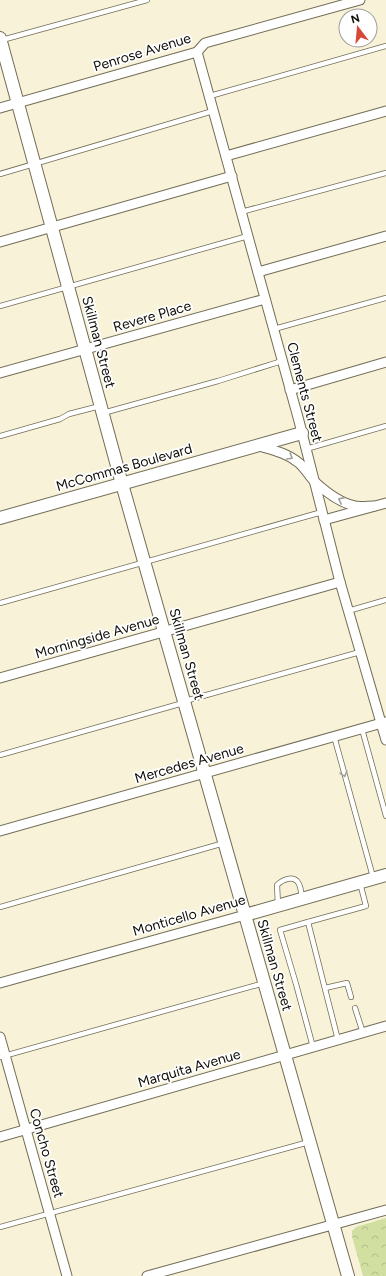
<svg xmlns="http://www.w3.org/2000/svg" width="386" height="1276" font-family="Figtree,sans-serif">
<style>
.park{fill:url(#park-crowns)}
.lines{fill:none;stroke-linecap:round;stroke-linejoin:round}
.lane-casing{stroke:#726d56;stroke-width:6}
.street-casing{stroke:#726d56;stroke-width:11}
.secondary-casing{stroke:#726d56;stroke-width:14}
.lane{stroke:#fff;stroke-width:4.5}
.street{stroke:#fff;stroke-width:9}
.secondary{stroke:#fff;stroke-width:12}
.oneway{stroke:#9f9e9b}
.labels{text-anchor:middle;stroke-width:3.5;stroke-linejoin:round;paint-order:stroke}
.street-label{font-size:14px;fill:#0e0c05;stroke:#fff}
</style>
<defs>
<pattern id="park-crowns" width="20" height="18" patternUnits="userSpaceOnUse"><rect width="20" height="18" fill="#d1dfa1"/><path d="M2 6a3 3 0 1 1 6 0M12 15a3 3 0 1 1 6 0" fill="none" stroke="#b2be89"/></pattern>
</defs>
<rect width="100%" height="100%" fill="#f7f2d8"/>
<path class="park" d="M386,1218V1276H363L352,1236V1231L356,1227Z"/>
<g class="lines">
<defs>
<g id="lane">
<path d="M2,40L147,0"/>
<path d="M210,96L386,46"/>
<path d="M0,174L213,111"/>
<path d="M241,212L386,173"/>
<path d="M0,306L248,236"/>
<path d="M274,329L386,298"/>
<path d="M103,413L218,381L282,361"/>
<path d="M0,436L60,419L69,414L100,406"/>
<path d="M306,449L386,426"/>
<path d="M0,603L322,512"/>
<path d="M348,611L386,600"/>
<path d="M185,701L360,652"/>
<path d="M362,729L386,816"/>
<path d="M334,736L373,877"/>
<path d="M0,755L183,703"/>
<path d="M278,905L277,885C282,880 294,874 299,884C301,888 301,893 302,897"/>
<path d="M0,907L224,843"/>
<path d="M308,922L280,930L296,984L313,1047"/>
<path d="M325,988L347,983L351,997"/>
<path d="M355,1008L363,1033"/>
<path d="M338,1040L308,922L366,906L360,883"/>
<path d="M0,1057L264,983"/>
<path d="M0,1227L309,1142"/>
</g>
<g id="street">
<path d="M197,52L299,421L340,582L386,740"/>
<path d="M0,108L197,52L205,43L360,0"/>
<path d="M226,156L386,111"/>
<path d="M0,242L232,176"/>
<path d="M258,272L386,236"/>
<path d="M0,373L265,299"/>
<path d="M290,390L386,362"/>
<path d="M259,446C273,450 287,453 299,463C305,468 309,476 315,482C326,492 340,503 355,506C361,507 368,506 374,506"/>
<path d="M324,520L386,503"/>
<path d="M0,678L340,582"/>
<path d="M0,831L385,722"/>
<path d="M0,983L245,915"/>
<path d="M0,1037L67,1276"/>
<path d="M0,1137L386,1026"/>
<path d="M147,1276L386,1210"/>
</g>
<g id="secondary">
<path d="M0,38L122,484L348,1276"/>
<path d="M0,518L302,433"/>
<path d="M245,915L386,875"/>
</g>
</defs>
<use href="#lane" class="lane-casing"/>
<use href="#street" class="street-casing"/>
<use href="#secondary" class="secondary-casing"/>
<use href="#lane" class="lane"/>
<use href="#street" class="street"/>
<use href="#secondary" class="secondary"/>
</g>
<defs><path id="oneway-chevron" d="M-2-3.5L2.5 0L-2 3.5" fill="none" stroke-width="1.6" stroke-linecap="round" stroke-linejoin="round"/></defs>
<g class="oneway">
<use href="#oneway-chevron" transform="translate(290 457) rotate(31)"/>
<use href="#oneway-chevron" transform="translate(341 500) rotate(-153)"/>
<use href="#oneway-chevron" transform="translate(344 774) rotate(74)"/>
</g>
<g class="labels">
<g class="street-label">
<text transform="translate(142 52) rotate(-17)" y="5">Penrose Avenue</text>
<text transform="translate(152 316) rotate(-16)" y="5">Revere Place</text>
<text transform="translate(99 342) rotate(75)" y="5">Skillman Street</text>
<text transform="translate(305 392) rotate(75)" y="5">Clements Street</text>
<text transform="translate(124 467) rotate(-16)" y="5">McCommas Boulevard</text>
<text transform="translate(97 636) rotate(-16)" y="5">Morningside Avenue</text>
<text transform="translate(187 654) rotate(74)" y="5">Skillman Street</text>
<text transform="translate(189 763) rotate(-16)" y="5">Mercedes Avenue</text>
<text transform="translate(189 915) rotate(-16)" y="5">Monticello Avenue</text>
<text transform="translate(275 965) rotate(74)" y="5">Skillman Street</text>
<text transform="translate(189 1068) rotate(-16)" y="5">Marquita Avenue</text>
<text transform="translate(47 1153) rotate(74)" y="5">Concho Street</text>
</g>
</g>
<g transform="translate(358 28) rotate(344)"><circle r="19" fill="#ffffff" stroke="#9f9e9b"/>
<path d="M0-3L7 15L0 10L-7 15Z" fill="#d64938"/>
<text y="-6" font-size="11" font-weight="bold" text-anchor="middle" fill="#0e0c05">N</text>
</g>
</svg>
